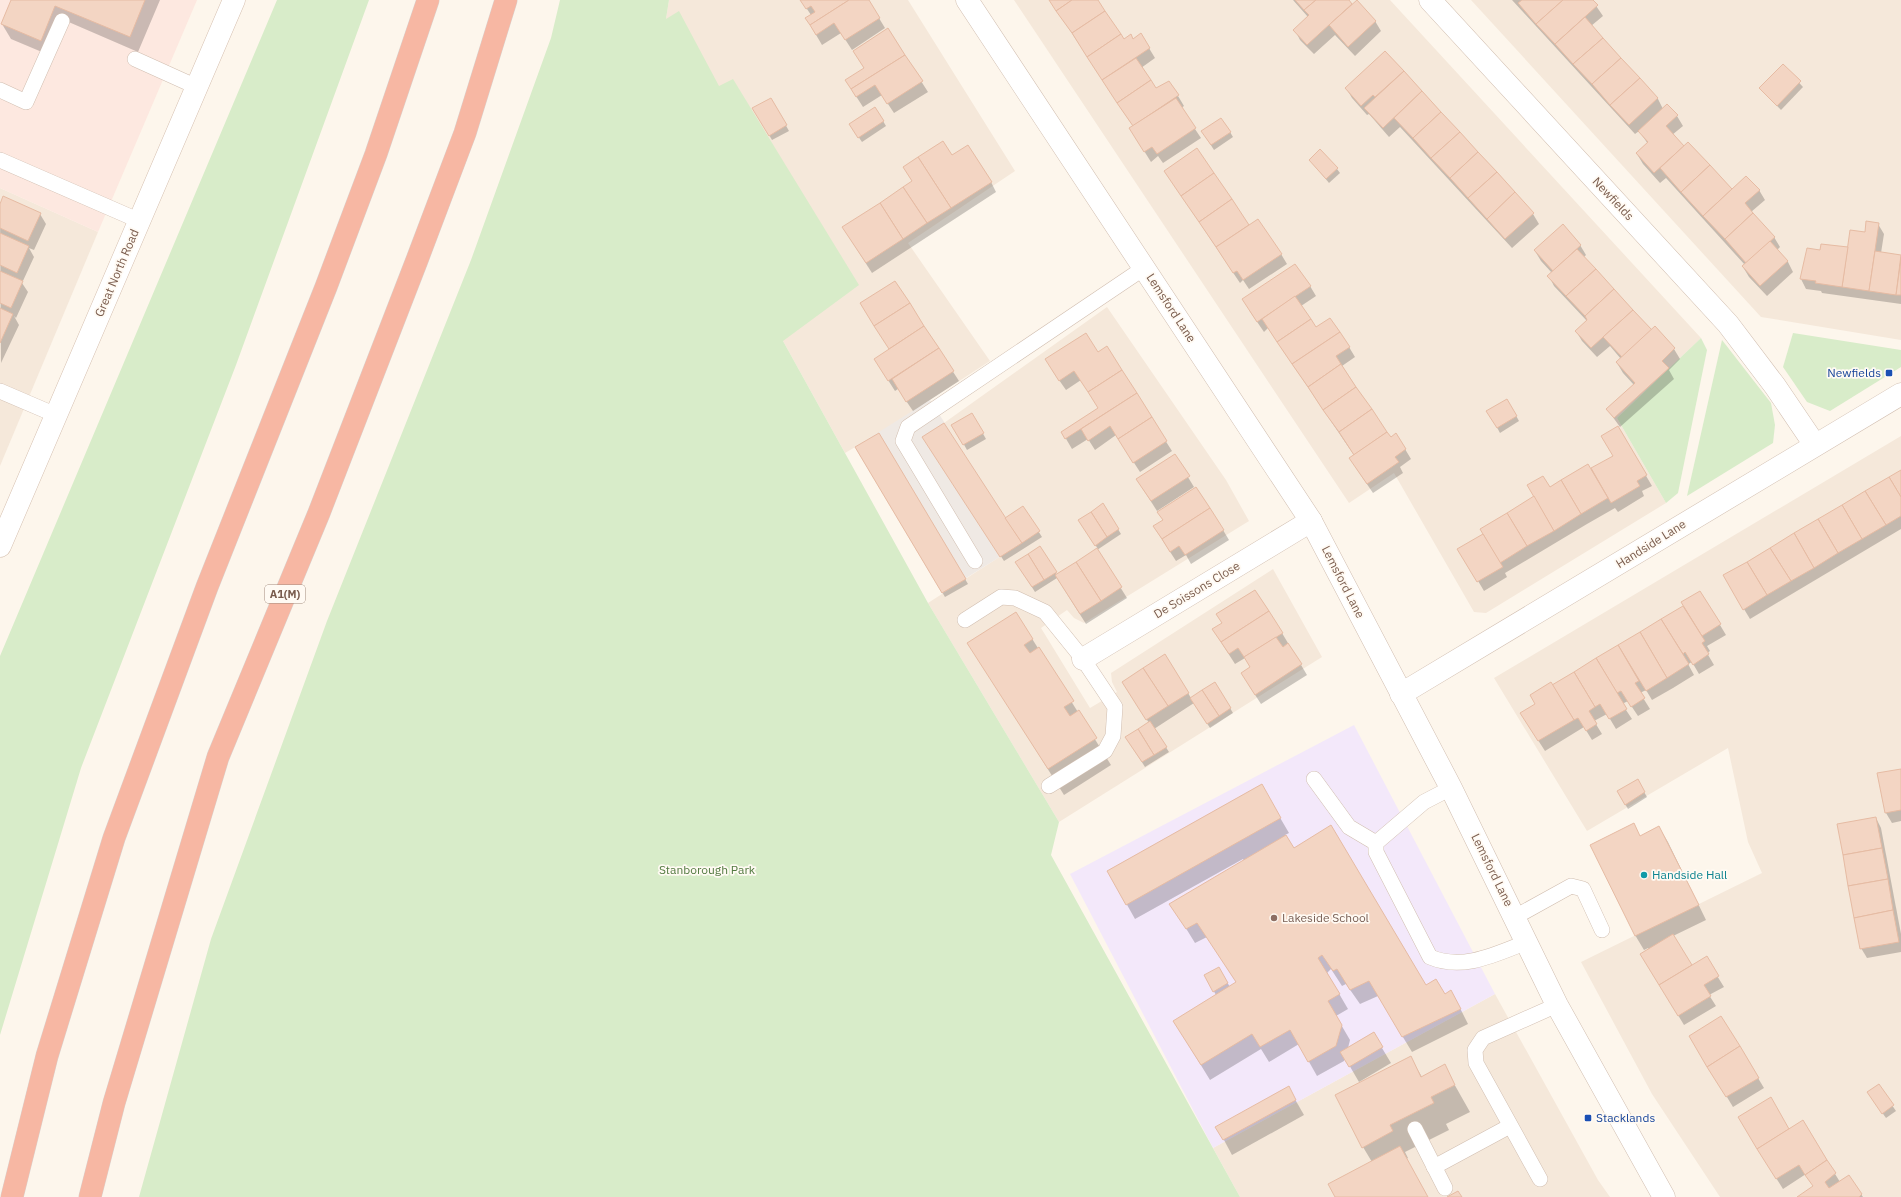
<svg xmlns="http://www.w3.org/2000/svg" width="1901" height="1197" font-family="'IBM Plex Sans',sans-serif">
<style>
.residential{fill:#f5e8da}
.commercial{fill:#fde8e0}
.industrial{fill:#efe9e4}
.education{fill:#f3e8fa}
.green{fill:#d8ecc9}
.shadow{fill:#0003}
.building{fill:#f3d5c3;stroke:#e6bba3}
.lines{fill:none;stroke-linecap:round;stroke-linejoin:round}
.service-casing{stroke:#d1beb0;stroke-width:16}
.minor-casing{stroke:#d1beb0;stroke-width:23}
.tertiary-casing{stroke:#d1beb0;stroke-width:23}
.secondary-casing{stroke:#d6c0b0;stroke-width:23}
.motorway-casing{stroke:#dad1cd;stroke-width:23}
.service{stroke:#fff;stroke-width:15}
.minor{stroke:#fff;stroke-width:22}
.tertiary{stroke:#fff;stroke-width:22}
.secondary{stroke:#fff;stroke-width:22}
.motorway{stroke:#f7b7a3;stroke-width:22}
.transit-dot{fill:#1a4fb4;stroke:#fffaf3;stroke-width:1.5}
.culture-dot{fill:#0f9aa8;stroke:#fffaf3;stroke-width:1.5}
.education-dot{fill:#8d6e63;stroke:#fffaf3;stroke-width:1.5}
.labels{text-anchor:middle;stroke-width:3.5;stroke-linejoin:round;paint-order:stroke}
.shield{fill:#fffaf3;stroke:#a28b7f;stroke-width:1}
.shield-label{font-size:11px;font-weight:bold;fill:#7a5c4d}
.street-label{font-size:12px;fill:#7a5c4d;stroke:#fffaf3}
.transit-label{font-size:12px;fill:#164399;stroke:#fffaf3;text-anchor:end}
.park-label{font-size:12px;fill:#537a41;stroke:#fffaf3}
.culture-label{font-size:12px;fill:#0d838f;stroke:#fffaf3;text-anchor:start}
.education-label{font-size:12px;fill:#785e54;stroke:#fffaf3;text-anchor:start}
</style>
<rect width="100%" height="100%" fill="#fdf6ec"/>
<g class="residential">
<path d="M669,0H908L1015,171L908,243L990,361L879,433L845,453L783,341L666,19Z"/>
<path d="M1014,0H1390L1701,338L1617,418L1666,503L1486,613L1474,612L1394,473L1349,503Z"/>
<path d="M1471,0H1901V340L1761,317Z"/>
<path d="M0,188L98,232L0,466Z"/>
<path d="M1107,307L1226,480L1249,521L1084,623L1074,618L1067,610L1041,628L1090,708L1117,692L1112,682L1111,673L1273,569L1322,657L1059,822L928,603L1021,543L944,423Z"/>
<path d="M1901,436V1197H1720L1652,1094L1581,962L1762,873L1748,842L1728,748L1587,831L1494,678Z"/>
<path d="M1495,994L1598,1180L1610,1197H1240L1213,1148Z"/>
</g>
<path class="commercial" d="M0,0H197L98,232L0,188Z"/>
<path class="industrial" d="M930,400L1022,543L942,593L855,447Z"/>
<path class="education" d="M1354,725L1495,994L1213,1148L1070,874Z"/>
<g class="green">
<path d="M277,0H369L236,365L81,768L0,1035V656Z"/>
<path d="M560,0H669L666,19L679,11L719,86L733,79L859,285L783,341L928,603L1059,822L1051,855L1240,1197H139L211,939L327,621L471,260L551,38Z"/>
<path d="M1793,333L1901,350V367L1830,411L1807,402L1783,367Z"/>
<path d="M1701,338L1707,350L1678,493L1666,503L1617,418Z"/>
<path d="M1722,340L1771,403L1775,425L1773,443L1687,496Z"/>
</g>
<g class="shadow">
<path d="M12,0H160L138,52L64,20L49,55L11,39L2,24Z"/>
<path d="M801,0H868L885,28L852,50L841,33L822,45L812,28L811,15Z"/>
<path d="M1050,0H1096L1123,41L1133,40L1141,35L1155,58L1141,68L1156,90L1178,96L1184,106L1181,108L1201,138L1163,163L1158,156L1151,162L1136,138L1133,126Z"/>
<path d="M1293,0H1347L1375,21L1381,31L1355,56L1335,35L1314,54L1300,40L1295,30L1308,17Z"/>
<path d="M1512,0H1592L1603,16L1591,26L1658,99L1663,109L1677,116L1683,126L1672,135L1684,148L1688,144L1732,191L1759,190L1765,200L1751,212L1774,237L1780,247L1777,250L1788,262L1793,272L1767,296L1749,277L1743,267L1745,265L1666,178L1660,183L1643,164L1637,154L1648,144L1639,131L1635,134Z"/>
<path d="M888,29L928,92L894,113L882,95L863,107L852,90Z"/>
<path d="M1385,52L1533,214L1539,224L1512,248L1400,127L1389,137L1369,114L1367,115L1352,98L1346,88Z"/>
<path d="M1783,65L1803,87L1781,110L1760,88Z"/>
<path d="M771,99L789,131L772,140L754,109Z"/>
<path d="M883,121L886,126L862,142L853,129Z"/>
<path d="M1230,132L1233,137L1214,150L1205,136Z"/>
<path d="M952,157L991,182L996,192L872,273L849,237Z"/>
<path d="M1310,160L1337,169L1340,173L1329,183Z"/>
<path d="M1165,171L1249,227L1281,254L1287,264L1249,289L1243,280L1240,283Z"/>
<path d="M0,206L40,214L46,224L34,250L29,248L34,257L22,283L28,292L16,318L14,316L19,325L1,363Z"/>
<path d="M1878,224L1884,234L1881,253L1901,256V304L1822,293L1821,291L1806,289L1801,279L1821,251L1849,248Z"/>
<path d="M1580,245L1586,255L1584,257L1651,331L1655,328L1674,349L1680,359L1669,370L1674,379L1620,427L1607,409L1634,385L1623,373L1617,363L1621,359L1610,346L1597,357L1582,341L1576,331L1587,321L1554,286L1549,276L1552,273L1541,261L1535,251Z"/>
<path d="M895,282L959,381L913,411L898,389L895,391L881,369L893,352L867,313Z"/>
<path d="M1310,286L1316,296L1301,306L1316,328L1349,347L1355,357L1342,366L1390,438L1405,449L1411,459L1400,467L1403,473L1373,493L1356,468L1354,455L1345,442L1268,328L1264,332L1249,310Z"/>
<path d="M1106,348L1172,451L1140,472L1116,435L1095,450L1088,439L1072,449L1062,432L1099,408L1081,380L1066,390L1052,370L1098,354Z"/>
<path d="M1507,400L1519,421L1500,433L1488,411Z"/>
<path d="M972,414L986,439L967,450L953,425Z"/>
<path d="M1618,428L1652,486L1642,491L1644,496L1618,512L1615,508L1587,524L1505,573L1507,577L1484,591L1459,549L1484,534L1549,488L1590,470L1614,456Z"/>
<path d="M879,435L968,584L945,597L856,448Z"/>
<path d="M926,442L1005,519L1023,507L1042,537L1004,561Z"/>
<path d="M1175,456L1194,487L1157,511L1143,489Z"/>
<path d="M1901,471V529L1750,619L1724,576Z"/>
<path d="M1103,505L1121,534L1097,550L1127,598L1086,624L1057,578L1035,592L1019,567L1040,547L1057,575L1098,549L1082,525Z"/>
<path d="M1154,527L1223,530L1229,540L1191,564L1186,555L1176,561Z"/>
<path d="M1685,606L1720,625L1726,635L1707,646L1710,651L1707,653L1714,665L1699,674L1692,662L1688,664L1694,675L1673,688L1652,700L1646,690L1640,693L1650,709L1638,716L1628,701L1622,704L1632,719L1616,729L1607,714L1594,721L1602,734L1592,740L1584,727L1545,751L1527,723L1537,704L1552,686Z"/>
<path d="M1016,613L1111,765L1064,795L969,643Z"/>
<path d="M1282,633L1307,675L1261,704L1248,684L1251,668L1245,658L1235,664L1219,639Z"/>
<path d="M1129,692L1188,693L1191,698L1230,708L1233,713L1210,728L1194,703L1154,729L1169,752L1145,767L1129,742L1149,723Z"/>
<path d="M1901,770V821L1892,823L1886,813Z"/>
<path d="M1637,780L1647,797L1628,809L1618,792Z"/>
<path d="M1261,785L1289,833L1285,835L1294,850L1426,987L1444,995L1459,1006L1468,1024L1412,1052L1378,996L1360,1004L1346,984L1342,986L1331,969L1327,973L1348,1009L1336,1016L1350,1040L1348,1048L1373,1033L1391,1063L1359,1082L1345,1058L1344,1061L1317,1076L1299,1044L1269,1062L1261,1049L1210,1080L1183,1036L1216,995L1205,976L1219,969L1230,987L1237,983L1207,937L1195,943L1171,904L1244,861L1243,859L1135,919L1108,871Z"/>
<path d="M1876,818L1881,828L1901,934V952L1867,958L1861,948Z"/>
<path d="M1634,825L1640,837L1659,827L1668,842L1706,920L1673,936L1691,967L1706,958L1724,987L1709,995L1716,1006L1684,1025L1647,964L1649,950L1648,948L1644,950L1635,935Z"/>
<path d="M1696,1046L1758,1078L1764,1088L1733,1107Z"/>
<path d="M1410,1057L1422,1077L1444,1066L1470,1112L1446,1124L1449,1130L1405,1152L1408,1158L1406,1159L1427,1197H1336L1372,1162L1363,1147Z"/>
<path d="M1878,1085L1896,1111L1886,1118L1871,1097Z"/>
<path d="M1288,1087L1304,1115L1232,1155L1217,1127Z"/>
<path d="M1803,1122L1840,1182L1848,1176L1863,1197H1799L1814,1186L1806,1174L1783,1189L1745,1128L1789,1130Z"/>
</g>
<g class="building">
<path d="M11,0H145L130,37L55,6L41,41L1,24Z"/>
<path d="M800,0H849L810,25L805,18L815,12L811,6L806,9Z"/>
<path d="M849,0H869L880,18L845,40L834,23L816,35L810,25Z"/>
<path d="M1049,0H1072L1056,11Z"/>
<path d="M1072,0H1098L1105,11L1072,33L1056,11Z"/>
<path d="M1295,0H1316L1304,10Z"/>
<path d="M1316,0H1349L1352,4L1307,45L1293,30L1309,15L1304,10Z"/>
<path d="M1357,0L1376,21L1348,47L1329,25Z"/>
<path d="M1522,0H1563L1536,24L1518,3Z"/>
<path d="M1563,0H1593L1598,5L1555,44L1536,24Z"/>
<path d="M1105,11L1121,34L1087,57L1072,33Z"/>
<path d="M1585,17L1603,38L1573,64L1555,44Z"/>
<path d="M888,28L905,55L851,89L845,80L864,68L853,51Z"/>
<path d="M1141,33L1150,48L1102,80L1087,57L1121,34L1124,39L1131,34L1133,39Z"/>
<path d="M1603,38L1621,58L1592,84L1573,64Z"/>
<path d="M1385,51L1404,71L1375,97L1373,95L1361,106L1345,88Z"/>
<path d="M905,55L923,81L887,104L875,85L856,97L851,89Z"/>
<path d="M1136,58L1151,80L1117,103L1102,80Z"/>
<path d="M1621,58L1640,78L1610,105L1592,84Z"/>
<path d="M1783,64L1801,81L1777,106L1759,88Z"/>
<path d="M1404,71L1422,91L1383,128L1364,108Z"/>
<path d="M1640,78L1658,98L1629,125L1610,105Z"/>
<path d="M1151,80L1156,88L1169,81L1179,95L1133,126L1117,103Z"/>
<path d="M1422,91L1441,112L1413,138L1394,118Z"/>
<path d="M771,98L787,125L769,136L752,108Z"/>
<path d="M1176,98L1196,128L1157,154L1152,147L1144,152L1129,128Z"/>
<path d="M1667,104L1678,115L1666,126L1684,146L1654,173L1636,153L1648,142L1638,131Z"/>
<path d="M875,107L884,121L858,138L849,124Z"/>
<path d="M1441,112L1460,132L1431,158L1413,138Z"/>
<path d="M1221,118L1231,132L1211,145L1201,131Z"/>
<path d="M1460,132L1478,152L1450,178L1431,158Z"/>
<path d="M943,141L952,155L968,145L992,182L951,208L918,157Z"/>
<path d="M1688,142L1710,165L1681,192L1660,168Z"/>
<path d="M1197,148L1214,173L1181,196L1164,171Z"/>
<path d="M1320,149L1338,168L1326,179L1309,160Z"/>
<path d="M1478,152L1497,172L1468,198L1450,178Z"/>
<path d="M918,157L951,208L927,223L903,187L912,181L903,167Z"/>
<path d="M1710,165L1732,189L1703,216L1681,192Z"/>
<path d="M1497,172L1515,192L1487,219L1468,198Z"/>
<path d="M1214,173L1232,199L1199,222L1181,196Z"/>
<path d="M1746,176L1760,190L1745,203L1753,213L1725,239L1703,216Z"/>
<path d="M903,187L927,223L903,239L880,203Z"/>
<path d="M1515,192L1534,213L1505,239L1487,219Z"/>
<path d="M3,196L41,213L28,241L0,228V204Z"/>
<path d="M1232,199L1249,225L1216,247L1199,222Z"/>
<path d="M880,203L903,239L866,263L842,227Z"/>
<path d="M1753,213L1775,237L1746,263L1725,239Z"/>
<path d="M1258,219L1282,254L1243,280L1237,271L1233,273L1216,247Z"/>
<path d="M1866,221L1879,223L1869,291L1842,287L1850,230L1865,232Z"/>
<path d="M1563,224L1581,245L1553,271L1534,250Z"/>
<path d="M0,233L29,246L17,273L0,265Z"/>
<path d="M1770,241L1788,261L1760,286L1742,266Z"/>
<path d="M1821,244L1848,247L1842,287L1815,283L1816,281L1800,279L1807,248L1820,250Z"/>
<path d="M1577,249L1596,269L1566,296L1547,276Z"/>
<path d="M1875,251L1901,255L1896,295L1869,291Z"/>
<path d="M1901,259V295H1896Z"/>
<path d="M1295,264L1311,286L1257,322L1242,299Z"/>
<path d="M1596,269L1614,289L1585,316L1566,296Z"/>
<path d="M0,271L23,281L11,308L0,303Z"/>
<path d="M895,281L910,303L874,326L860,303Z"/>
<path d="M1614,289L1633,310L1591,348L1575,331L1587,320L1585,316Z"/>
<path d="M1295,296L1311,319L1277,342L1262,319Z"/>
<path d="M910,303L924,326L889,349L874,326Z"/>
<path d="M0,308L13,314L0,343Z"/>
<path d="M1633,310L1652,330L1622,357L1603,337Z"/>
<path d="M1330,318L1340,332L1292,364L1277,342L1311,319L1316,327Z"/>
<path d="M924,326L939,348L888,381L874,359Z"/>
<path d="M1655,326L1675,348L1662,361L1669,368L1614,418L1606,409L1635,383L1616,362Z"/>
<path d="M1340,332L1350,347L1336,356L1341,364L1308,387L1292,364Z"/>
<path d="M1086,333L1098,352L1107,346L1122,370L1088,392L1074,371L1059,381L1045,359Z"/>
<path d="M939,348L954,371L906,402L892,379Z"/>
<path d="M1341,364L1356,387L1323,410L1308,387Z"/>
<path d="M1122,370L1137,393L1065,439L1061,432L1098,408L1088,392Z"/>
<path d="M1356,387L1372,409L1339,432L1323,410Z"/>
<path d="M1137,393L1152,417L1118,439L1110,426L1088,441L1081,429Z"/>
<path d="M1507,399L1517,416L1497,428L1486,411Z"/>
<path d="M1372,409L1387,432L1354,455L1339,432Z"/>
<path d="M972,413L984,433L963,445L951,425Z"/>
<path d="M1152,417L1167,441L1133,463L1118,439Z"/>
<path d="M944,423L1022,543L1000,557L922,437Z"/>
<path d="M1618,426L1647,475L1637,481L1640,486L1611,503L1591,468L1613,456L1601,436Z"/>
<path d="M1387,432L1391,437L1396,433L1406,449L1395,457L1399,462L1367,484L1349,458Z"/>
<path d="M879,433L966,579L942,593L855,447Z"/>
<path d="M1175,454L1190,476L1151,501L1136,479Z"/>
<path d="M1588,464L1608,498L1581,514L1561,480Z"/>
<path d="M1901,470V497L1889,477Z"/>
<path d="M1543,476L1550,487L1561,480L1581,514L1554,531L1527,485Z"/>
<path d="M1889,477L1901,497V516L1886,525L1865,491Z"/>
<path d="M1196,487L1210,508L1162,539L1153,526L1163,520L1157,512Z"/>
<path d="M1865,491L1886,525L1862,539L1842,505Z"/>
<path d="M1534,496L1554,531L1527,546L1507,513Z"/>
<path d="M1103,503L1119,529L1107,537L1091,512Z"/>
<path d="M1842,505L1862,539L1838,553L1818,519Z"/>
<path d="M1023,506L1040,531L1022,543L1005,518Z"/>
<path d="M1210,508L1224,530L1185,555L1179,546L1170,552L1162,539Z"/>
<path d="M1091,512L1107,537L1095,546L1078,520Z"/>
<path d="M1507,513L1527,546L1500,563L1480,529Z"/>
<path d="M1818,519L1838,553L1814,568L1794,533Z"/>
<path d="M1794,533L1814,568L1791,581L1770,548Z"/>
<path d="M1483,534L1503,567L1477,582L1457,549Z"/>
<path d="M1040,546L1057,572L1044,580L1028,554Z"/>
<path d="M1097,548L1122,587L1101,601L1076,562Z"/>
<path d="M1770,548L1791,581L1767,595L1747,562Z"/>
<path d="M1028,554L1044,580L1032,587L1015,562Z"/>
<path d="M1076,562L1101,601L1080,614L1055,575Z"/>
<path d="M1747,562L1767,595L1743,610L1723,575Z"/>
<path d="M1255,590L1269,611L1221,642L1212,629L1222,623L1216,614Z"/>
<path d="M1700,591L1721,624L1702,636L1681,602Z"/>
<path d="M1683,606L1705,641L1702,643L1709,654L1693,665L1685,652L1683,654L1661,619Z"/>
<path d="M1269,611L1283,633L1244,657L1238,648L1229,654L1221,642Z"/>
<path d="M1016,612L1033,639L1024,645L1030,653L1039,647L1074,701L1064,707L1070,716L1079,710L1097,738L1048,769L967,643Z"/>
<path d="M1661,619L1689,664L1667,678L1640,632Z"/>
<path d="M1640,632L1667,678L1646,691L1618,645Z"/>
<path d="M1276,637L1283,647L1288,643L1302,664L1255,695L1241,673L1250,667L1244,657Z"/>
<path d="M1618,645L1639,681L1635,683L1645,698L1631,707L1621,691L1617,693L1596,658Z"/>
<path d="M1165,654L1189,693L1168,706L1143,668Z"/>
<path d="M1596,658L1627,709L1609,719L1600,704L1595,707L1574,672Z"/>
<path d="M1143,668L1168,706L1146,720L1122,682Z"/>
<path d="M1574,672L1595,707L1589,711L1597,724L1586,731L1578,718L1574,720L1552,685Z"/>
<path d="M1215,682L1231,708L1219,716L1202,690Z"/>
<path d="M1551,682L1574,720L1538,741L1520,713L1535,704L1530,695Z"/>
<path d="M1202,690L1219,716L1207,724L1190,698Z"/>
<path d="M1150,721L1167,747L1154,755L1138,729Z"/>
<path d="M1138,729L1154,755L1142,762L1125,737Z"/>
<path d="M1901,769V810L1885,813L1877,773Z"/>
<path d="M1638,779L1645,792L1625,805L1617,791Z"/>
<path d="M1262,784L1281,818L1126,905L1107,871Z"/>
<path d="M1876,817L1882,848L1843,855L1837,824Z"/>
<path d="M1634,823L1640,836L1659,826L1699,905L1635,936L1590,845Z"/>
<path d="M1331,825L1426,985L1436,979L1445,994L1451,990L1461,1009L1402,1037L1369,981L1350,990L1337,969L1333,971L1322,955L1318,958L1340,994L1328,1001L1342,1025L1336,1046L1308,1062L1290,1030L1260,1047L1252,1034L1201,1065L1173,1021L1236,982L1197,923L1186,929L1169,904L1286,835L1294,848Z"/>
<path d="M1882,848L1888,879L1848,886L1843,855Z"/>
<path d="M1888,879L1893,910L1854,918L1848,886Z"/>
<path d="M1893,910L1899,942L1860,949L1854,918Z"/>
<path d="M1673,934L1692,965L1659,985L1640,954Z"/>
<path d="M1707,956L1719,976L1704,985L1711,996L1678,1016L1659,985Z"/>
<path d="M1219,967L1228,983L1213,992L1204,975Z"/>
<path d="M1721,1016L1740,1046L1707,1067L1689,1036Z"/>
<path d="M1374,1032L1383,1047L1349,1067L1340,1052Z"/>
<path d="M1740,1046L1759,1078L1726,1097L1707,1067Z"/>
<path d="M1411,1056L1421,1077L1445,1064L1455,1085L1431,1097L1434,1103L1390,1125L1393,1131L1362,1148L1335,1095Z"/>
<path d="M1879,1084L1894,1105L1882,1114L1867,1092Z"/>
<path d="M1289,1086L1296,1100L1223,1140L1215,1127Z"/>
<path d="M1771,1097L1789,1129L1757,1149L1738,1117Z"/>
<path d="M1803,1120L1827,1160L1805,1175L1799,1165L1776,1179L1757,1149Z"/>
<path d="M1400,1146L1428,1197H1335L1328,1184Z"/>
<path d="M1827,1160L1836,1173L1825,1182L1829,1188L1849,1175L1862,1194L1859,1197H1797L1813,1186L1805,1175Z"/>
<path d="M1458,1191L1462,1197H1447Z"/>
</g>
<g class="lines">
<defs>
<g id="service">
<path d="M135,59L197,87"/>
<path d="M0,90L26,102L62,21"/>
<path d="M0,160L140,221"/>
<path d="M0,391L56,415"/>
<path d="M975,561L903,441L908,427L1144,268"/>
<path d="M965,620L1001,597L1015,598L1045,612L1083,659L1115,707L1113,736L1105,751L1049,786"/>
<path d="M1314,779L1349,827L1376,843"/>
<path d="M1451,788L1424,802L1376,843V852L1430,957C1463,971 1496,954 1527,942"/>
<path d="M1515,917L1571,886L1583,889L1602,930"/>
<path d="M1415,1129L1445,1188"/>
<path d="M1434,1167L1510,1126"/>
<path d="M1540,1179L1476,1063L1475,1050L1483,1038L1557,1005"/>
</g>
<g id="minor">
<path d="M1430,0L1728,324L1775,386L1815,445"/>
<path d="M1083,659L1311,521"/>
<path d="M1401,694L1901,394"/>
</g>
<path id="tertiary" d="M967,0L1311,521L1451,788L1557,1005L1664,1197"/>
<path id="secondary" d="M0,546L234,0"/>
<g id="motorway">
<path d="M12,1197L47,1056L114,838L207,587L326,287L376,154L428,0"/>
<path d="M90,1197L114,1103L218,757L319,513L417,260L465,133L506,0"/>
</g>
</defs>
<use href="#service" class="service-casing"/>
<use href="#minor" class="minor-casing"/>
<use href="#tertiary" class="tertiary-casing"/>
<use href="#secondary" class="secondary-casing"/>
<use href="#motorway" class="motorway-casing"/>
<use href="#service" class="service"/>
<use href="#minor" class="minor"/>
<use href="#tertiary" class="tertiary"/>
<use href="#secondary" class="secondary"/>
<use href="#motorway" class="motorway"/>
</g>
<g class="transit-dot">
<rect x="1885" y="369" width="8" height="8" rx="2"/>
<rect x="1584" y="1114" width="8" height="8" rx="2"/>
</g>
<circle class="culture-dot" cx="1644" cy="875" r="4"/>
<circle class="education-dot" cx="1274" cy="918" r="4"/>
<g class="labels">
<rect class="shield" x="265" y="585" width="40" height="18" rx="3"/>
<g class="shield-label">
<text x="285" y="598">A1(M)</text>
</g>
<g class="street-label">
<text transform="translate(1613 199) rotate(47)" y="4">Newfields</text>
<text transform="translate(117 273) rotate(-67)" y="4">Great North Road</text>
<text transform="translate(1171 308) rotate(57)" y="4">Lemsford Lane</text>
<text transform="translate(1651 544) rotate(-32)" y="4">Handside Lane</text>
<text transform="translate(1343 582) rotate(63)" y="4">Lemsford Lane</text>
<text transform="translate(1197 590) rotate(-31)" y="4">De Soissons Close</text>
<text transform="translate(1492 870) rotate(64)" y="4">Lemsford Lane</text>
</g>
<g class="transit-label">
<text x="1881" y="377">Newfields</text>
<text x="1596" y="1122" text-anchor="start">Stacklands</text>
</g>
<g class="park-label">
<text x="707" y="874">Stanborough Park</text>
</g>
<g class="culture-label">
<text x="1652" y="879">Handside Hall</text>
</g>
<g class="education-label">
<text x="1282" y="922">Lakeside School</text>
</g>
</g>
</svg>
